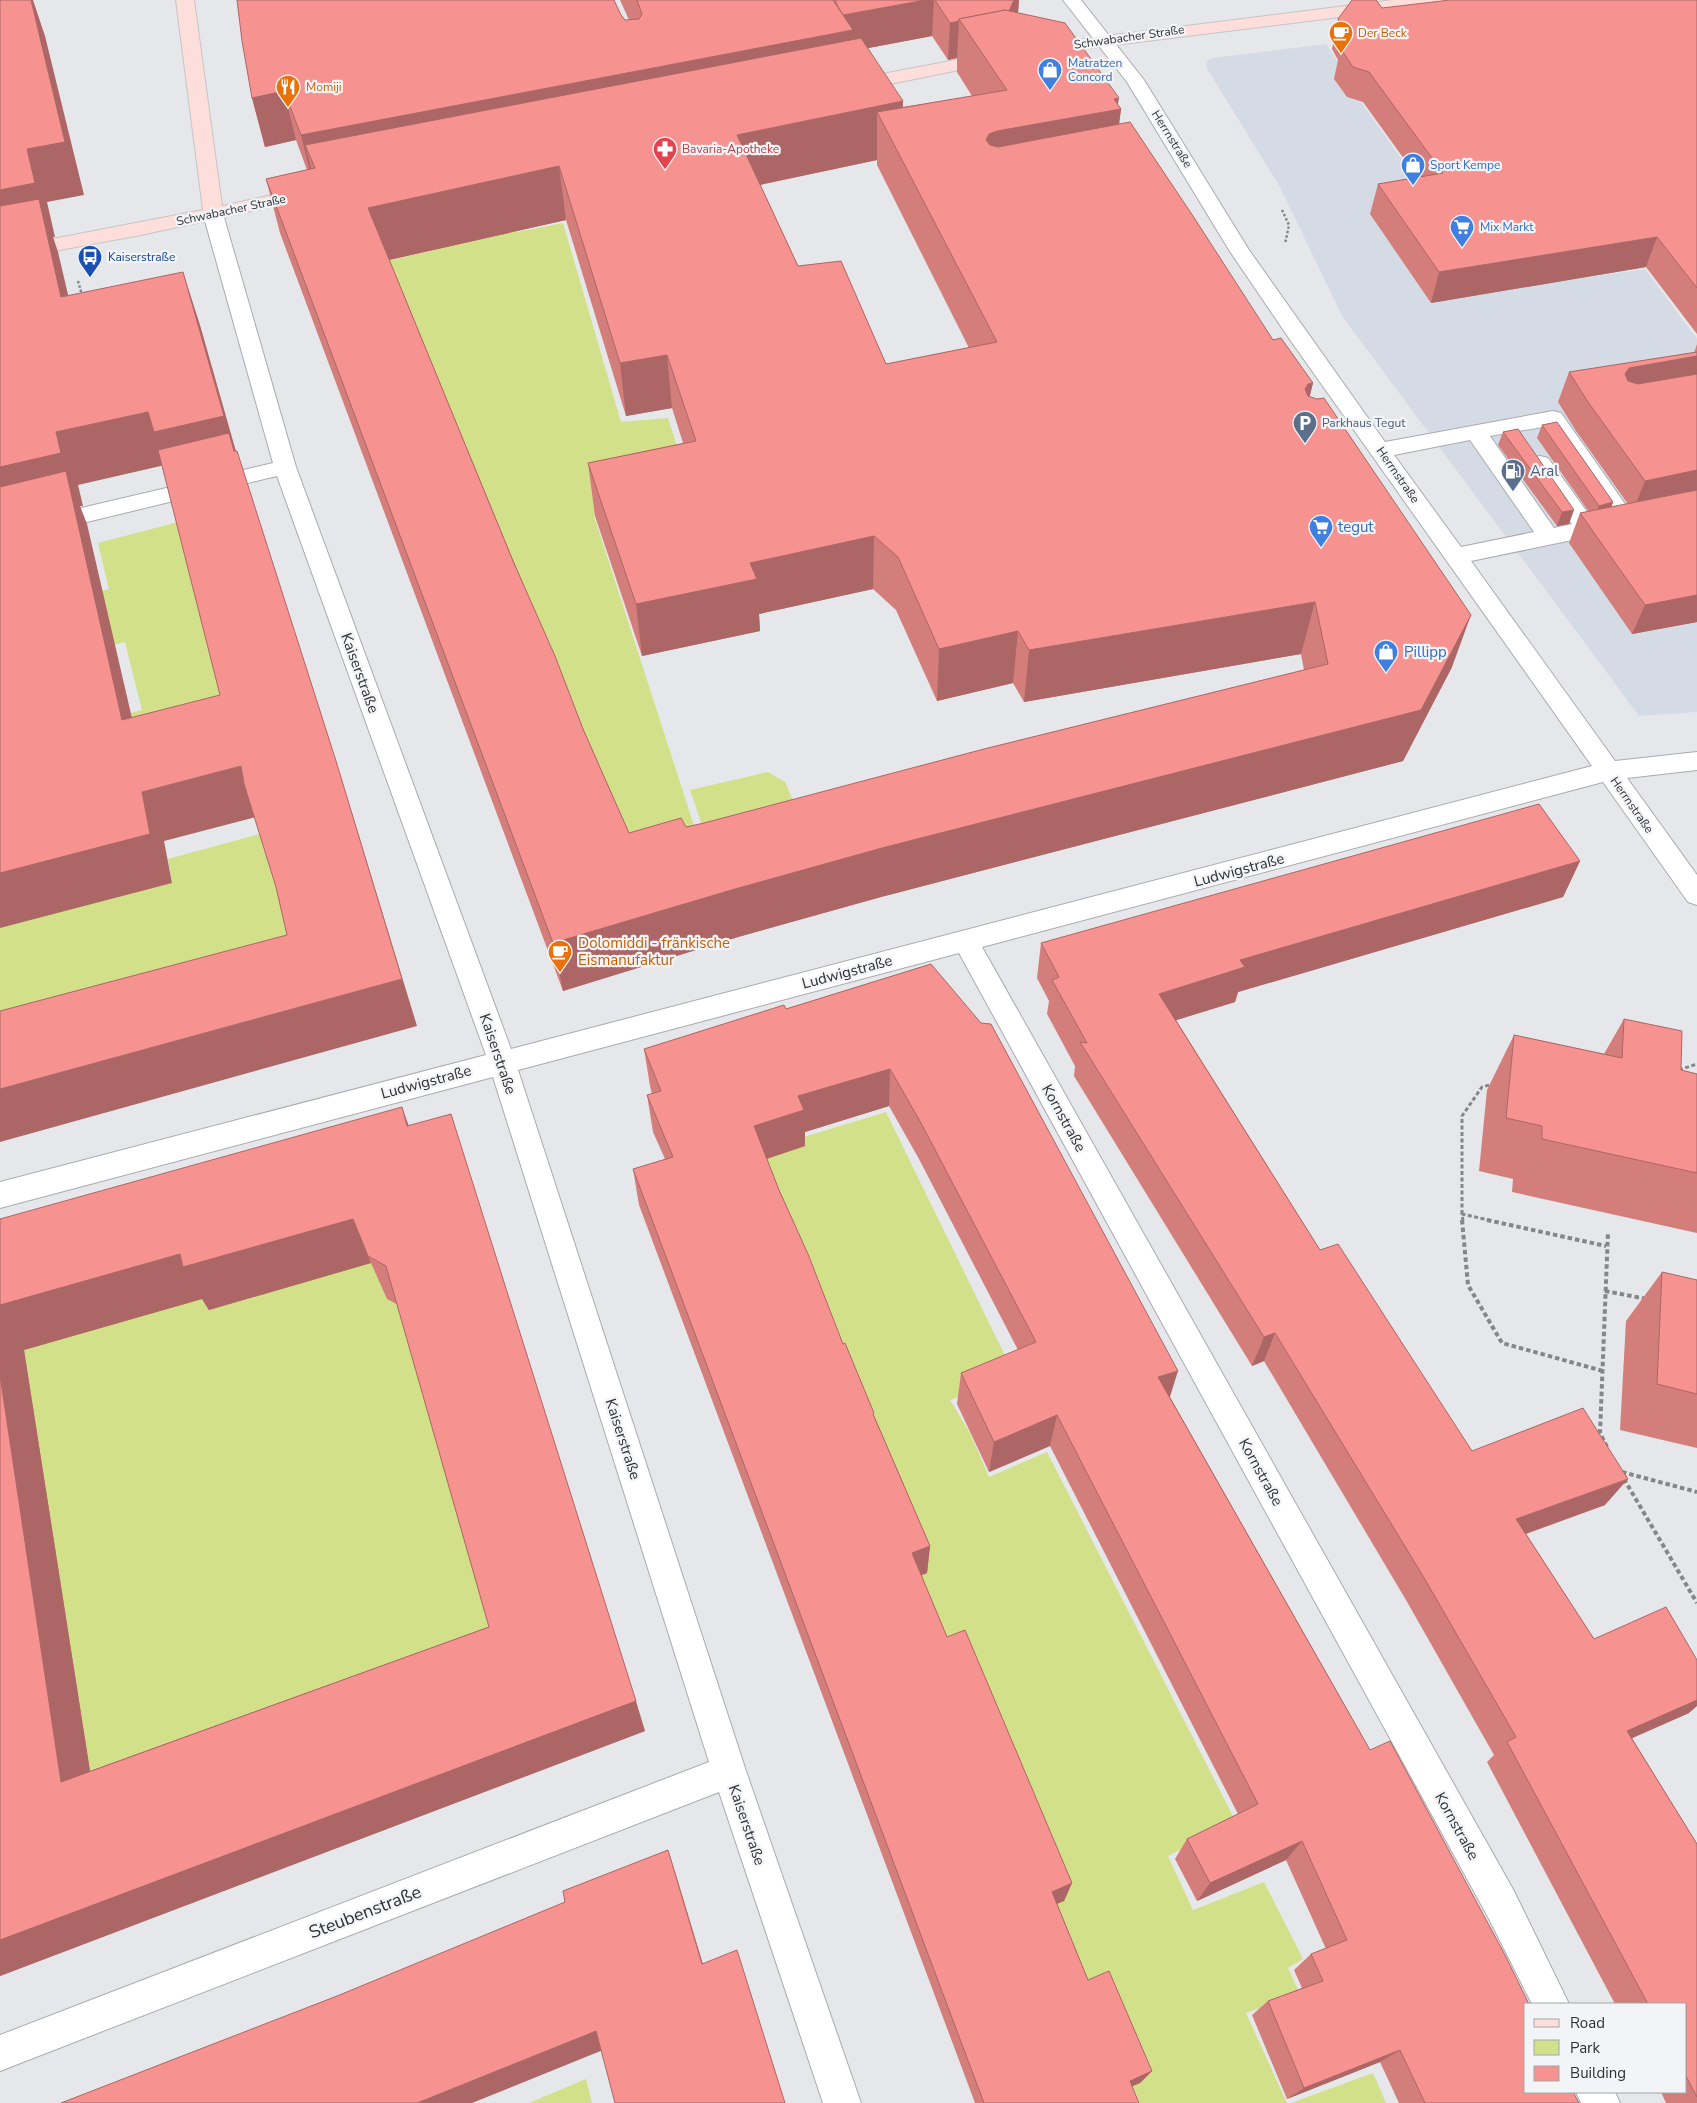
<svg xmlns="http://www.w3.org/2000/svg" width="1697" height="2103" font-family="'Nunito Sans',sans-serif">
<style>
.built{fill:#d5dbe5}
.green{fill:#d3e08a}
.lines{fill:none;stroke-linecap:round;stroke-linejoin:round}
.minor-casing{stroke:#a9abae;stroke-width:2}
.major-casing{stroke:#c5c5c6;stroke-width:2}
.path-far2{stroke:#858688;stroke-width:2.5;stroke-dasharray:2.5 2;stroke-linecap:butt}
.path-far1{stroke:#858688;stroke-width:3;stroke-dasharray:4 2.5;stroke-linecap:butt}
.path{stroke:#858688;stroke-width:4;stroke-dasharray:4.5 3;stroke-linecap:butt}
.minor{fill:#fff;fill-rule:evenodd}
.major{fill:#fededa;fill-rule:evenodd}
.wall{fill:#d47e7c;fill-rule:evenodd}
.shaded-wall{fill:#ac6665}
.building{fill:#f69290;stroke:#ac6665;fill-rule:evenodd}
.labels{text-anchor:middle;stroke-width:4.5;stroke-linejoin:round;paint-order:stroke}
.far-food-label{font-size:12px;fill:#c56008;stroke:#f2f4f7;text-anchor:start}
.far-street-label{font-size:12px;fill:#303132;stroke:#f2f4f7}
.far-shop-label{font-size:12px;fill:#366cbe;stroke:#f2f4f7;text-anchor:start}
.far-health-label{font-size:12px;fill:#be3a42;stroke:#f2f4f7;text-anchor:start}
.far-transit-label{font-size:12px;fill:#164399;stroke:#f2f4f7;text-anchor:start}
.far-service-label{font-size:12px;fill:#4e5e75;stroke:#f2f4f7;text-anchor:start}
.service-label{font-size:15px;fill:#4e5e75;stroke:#f2f4f7;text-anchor:start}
.shop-label{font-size:15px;fill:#366cbe;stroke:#f2f4f7;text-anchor:start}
.street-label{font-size:15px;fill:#303132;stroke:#f2f4f7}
.food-label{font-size:15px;fill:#c56008;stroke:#f2f4f7;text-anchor:start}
.near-street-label{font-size:18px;fill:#303132;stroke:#f2f4f7}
</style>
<rect width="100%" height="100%" fill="#e5e7ea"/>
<path class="built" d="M1326,44L1345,72L1359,99L1432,202L1555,282L1645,269L1697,339V712L1639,716L1342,316L1280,187L1206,67L1207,61L1213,58Z"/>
<g class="green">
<path d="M563,223L621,422L668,418L691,491L634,502L594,516L708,869L627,894L386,261L435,250L434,245L476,235L479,240L501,235V231L515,228L517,232Z"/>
<path d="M182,521L238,743L24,741L142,710L125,642L0,673V615L109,589L98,543Z"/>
<path d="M768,772L785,782L806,831L712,854L690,790Z"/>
<path d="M263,833L294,935L0,1065V839L172,883L168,859Z"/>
<path d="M886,1112L1014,1374L950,1400L970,1433L989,1477L1047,1452L1236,1822L1168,1856L1193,1910L1264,1882L1303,1959L1288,1968L1300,1994L1246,2013L1287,2103H1140L741,1156Z"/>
<path d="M369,1255L387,1299L404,1309L504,1659L96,1809L33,1410L0,1357L206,1297Z"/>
<path d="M1373,2073L1386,2103H1291Z"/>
<path d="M586,2079L592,2103H529Z"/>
</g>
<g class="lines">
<defs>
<g id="minor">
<path d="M1063,0H1081L1144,80L1249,250L1385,442L1553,411L1561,413L1637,521L1634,526L1626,529L1620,527L1611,532L1471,561L1615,761L1697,752V770L1627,778L1697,875V905L1688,902L1603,782L982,947L1514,1891L1569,2004H1532L1488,1917L959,953L518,1070L746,1771L861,2103H823L719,1792L0,2071V2035L709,1762L493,1077L0,1208V1182L486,1055L277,476L0,543V527L273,463L203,214L206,210L213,208L220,210L223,214L296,467L511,1049L1592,766L1293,344L1229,250L1127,82ZM1548,426L1611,516L1593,520L1548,458L1540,456L1532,458L1529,463L1572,524L1554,528L1490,436ZM1470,440L1534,532L1461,547L1394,455Z"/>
<path d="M1576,2092H1615L1620,2103H1581Z"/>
</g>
<g id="major">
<path d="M176,0H194L222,206L308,187L315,189L318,193L315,197L141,235L0,261V249L203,210Z"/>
<path d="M1393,0H1447L1444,4L1438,5L1042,54L1036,53L1033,49L1036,45L1042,44Z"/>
<path d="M992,53L998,54L1001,58L998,62L851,92L844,90L842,86L844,82L851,80Z"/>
</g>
</defs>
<use href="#minor" class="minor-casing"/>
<use href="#major" class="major-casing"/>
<g class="path-far2">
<path d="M1282,210L1289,225L1285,244"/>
<path d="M78,281L82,295"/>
</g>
<g class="path-far1">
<path d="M1679,1070L1697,1064"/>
<path d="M1462,1214V1116L1482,1087L1493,1084"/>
<path d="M1463,1221L1462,1214L1493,1221"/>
</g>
<g class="path">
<path d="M1462,1220L1468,1285L1502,1343L1603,1371"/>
<path d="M1487,1220L1606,1246"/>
<path d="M1605,1291L1647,1299"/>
<path d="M1607,1447L1600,1433L1608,1232"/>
<path d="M1622,1472L1697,1492"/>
<path d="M1624,1479L1697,1603"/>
</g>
<use href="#minor" class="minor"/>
<use href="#major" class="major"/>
</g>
<g class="wall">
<path d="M620,0H1019L1018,13L1118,105L1121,109L1119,124L1273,340L1313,383L1309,397L1452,667L1403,761L881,897L738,937L563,991L280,233L266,179L307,170L296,140L265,147L252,98L621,15L625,20H629ZM932,36L948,60L957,58V72L972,96L903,107L868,48ZM877,160V165L969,348L886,364L798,266L760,185ZM566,220L626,416L672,408L683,443L588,463L595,516L642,656L760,631L759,614L873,589L896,610L937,701L1013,683L1024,702L1301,654L1304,670L704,823L686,827L629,833L583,729L389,260Z"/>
<path d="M1697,0V334L1646,267L1431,303L1370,214L1378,184L1417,177L1363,102L1347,97L1334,79L1338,60L1332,49L1338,19L1382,8Z"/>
<path d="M1697,344V622L1632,634L1569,543L1580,513L1589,512L1537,438L1542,425L1613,502L1611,507L1628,504L1576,431L1558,402L1569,372L1694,353Z"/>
<path d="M1518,429L1569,524L1557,526L1498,445L1503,432Z"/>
<path d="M1580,861L1563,897L1238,992L1235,1002L1176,1020L1320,1250L1472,1451L1605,1505L1526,1534L1594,1639L1689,1713L1632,1738L1697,1844V2103H1666L1661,2092H1686V2004H1615L1487,1762L1494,1755L1406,1600L1264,1361L1252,1366L1074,1076L1075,1066L1047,1014L1049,1001L1037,978L1041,943Z"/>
<path d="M931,964L1170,1397L1370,1750L1579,2103H1399L1380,2062L1287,2099L1252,2015L1268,2001L1302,1988L1294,1970L1311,1954L1326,1949L1286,1860L1197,1901L1175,1859L1187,1839L1238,1814L1050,1446L989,1472L957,1404L961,1373L1018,1350L919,1159L889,1106L805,1132V1146L767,1159L779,1190L843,1344L930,1546L927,1573L921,1575L947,1637L1072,1883L1064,1901L1057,1904L1088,1980L1152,2071L1140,2083L1132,2086L1139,2103H975L639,1205L633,1169L665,1159L653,1132L647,1095L652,1094L650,1086L644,1049L786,1009Z"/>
<path d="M1624,1019L1681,1070L1697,1074V1233L1512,1192L1513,1179L1479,1171L1487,1090L1514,1035L1604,1054Z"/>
<path d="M409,1125L645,1731L0,1976V1219ZM371,1263L387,1299L398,1305L489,1627L90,1771L24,1350L202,1299L209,1310Z"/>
<path d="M1662,1272L1697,1280V1448L1620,1430L1626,1321Z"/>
</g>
<g class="shaded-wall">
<path d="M31,0H33L45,36L84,195L47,202L55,237H53L58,252L81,350L0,247V190L27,149Z"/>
<path d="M926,0H934L932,36L853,51L315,168L305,145L315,183L313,184L301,135L840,16Z"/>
<path d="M1014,0H1019L1017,24L982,53Z"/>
<path d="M959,21L957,58L948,60L950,23Z"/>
<path d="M284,91L296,140L265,147L252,98Z"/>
<path d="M1119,98L1117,109H1121L1114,163L993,185L986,140L989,134Z"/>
<path d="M903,101L902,154L877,112V160L740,189L737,135Z"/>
<path d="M559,166L566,220L380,262L368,208Z"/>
<path d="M1657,237L1646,267L1431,303L1439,272Z"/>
<path d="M183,272L200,325L241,469L165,465L78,485L83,506H80L87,524L144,770L0,525V467L56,432Z"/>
<path d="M667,355L672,408L626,416L620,363Z"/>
<path d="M1697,356V383L1626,396L1625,374L1629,368Z"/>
<path d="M1313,383L1300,436L1305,389L1308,384Z"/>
<path d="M1697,470V496L1633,511L1645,481Z"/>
<path d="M1613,502L1608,516L1594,519L1599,506Z"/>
<path d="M1574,510L1569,524L1557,526L1562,512Z"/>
<path d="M874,536L873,589L759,614L760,631L642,656L636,604L750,563Z"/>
<path d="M1697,595V622L1632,634L1645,605Z"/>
<path d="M1315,602L1301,654L1024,702L1029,650Z"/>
<path d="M1471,615L1452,667L1403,761L881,897L738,937L563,991L553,943Z"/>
<path d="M1018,631L1013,683L937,701L939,649Z"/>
<path d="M336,761L417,1026L0,1142V1089L402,979Z"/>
<path d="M241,766L260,816L164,841L172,883L0,928V873L142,792Z"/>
<path d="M1580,861L1563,897L1238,992L1235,1002L1151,1028L1159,994L1240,960Z"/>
<path d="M890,1069L889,1106L805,1132V1146L757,1162L754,1126L798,1096Z"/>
<path d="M402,1107L419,1154L407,1126Z"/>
<path d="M353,1219L371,1263L209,1310L202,1299L24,1350L96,1809L61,1782L0,1375V1305L180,1254Z"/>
<path d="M1275,1333L1264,1361L1252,1366L1264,1337Z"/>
<path d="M1178,1371L1168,1403L1158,1377Z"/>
<path d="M1057,1415L1050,1446L989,1472L994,1442Z"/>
<path d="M1628,1479L1605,1505L1497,1544L1516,1519Z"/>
<path d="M930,1546L927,1573L910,1580L912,1553Z"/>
<path d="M1697,1700V1706L1689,1713L1603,1751L1627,1731Z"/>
<path d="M636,1701L645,1731L0,1976V1940Z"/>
<path d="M1302,1841L1286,1860L1197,1901L1210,1883Z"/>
<path d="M668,1850L676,1875L709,1984L702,1964Z"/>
<path d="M1072,1883L1064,1901L1044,1909L1052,1892Z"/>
<path d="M596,2031L608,2048L472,2103H417Z"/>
<path d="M1400,2050L1380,2062L1287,2099L1304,2088Z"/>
<path d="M1152,2071L1140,2083L1119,2092L1130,2081Z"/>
</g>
<g class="building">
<path d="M0,0H31L65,142L27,149L35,183L0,190Z"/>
<path d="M237,0H614L621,15L625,20L639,19L642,14L637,0H833L853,30L301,135L284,91L252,98L242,41Z"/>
<path d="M835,0H926L843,15L837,5Z"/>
<path d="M935,0H1014L1009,11L1005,10L959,19V21L950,23Z"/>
<path d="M1352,0H1376L1382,8L1450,0H1697V288L1657,237L1439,272L1378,184L1443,173L1369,72L1353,67L1341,49L1348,36L1338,19Z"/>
<path d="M1005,10L1065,23L1119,98L1114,99L1121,109L997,131L989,134L986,140L990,145L998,147L1130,122L1193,216L1273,340L1281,338L1313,383L1308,384L1305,389L1308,396L1317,399L1324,398L1471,615L1421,710L882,848L735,889L553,943L266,179L315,168L305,145L861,38L903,101L737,135L798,266L841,261L886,364L997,342L877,112L1007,90L959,19ZM559,166L620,363L667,355L696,441L588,463L636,604L757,579L750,563L874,536L898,557L939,649L1018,631L1029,650L1315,602L1328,664L984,749L704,823L686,827L681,818L629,833L583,729L555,656L513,561L368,208Z"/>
<path d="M39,199L61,297L183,272L224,416L154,432L148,412L56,432L61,453L0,467V206Z"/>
<path d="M1697,352V356L1629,368L1625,374L1628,381L1638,384L1697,374V470L1645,481L1588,402L1569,372Z"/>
<path d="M1557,422L1613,502L1599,506L1542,425Z"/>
<path d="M1518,429L1574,510L1562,512L1503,432Z"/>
<path d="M229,433L234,451H237L336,761L402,979L0,1089V1011L287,935L276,887L244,784L241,766L142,792L150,834L0,873V487L66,471L122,720L220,695L158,450Z"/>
<path d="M1697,490V595L1645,605L1580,513Z"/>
<path d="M1539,804L1580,861L1240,960L1245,967L1159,994L1320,1250L1338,1244L1472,1451L1583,1408L1628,1479L1516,1519L1594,1639L1666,1607L1697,1660V1700L1627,1731L1697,1844V2097L1686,2076V2004H1648L1507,1742L1516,1737L1423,1576L1275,1333L1264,1337L1080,1042L1087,1043L1052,980L1059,977L1041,943Z"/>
<path d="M931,964L981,1023L991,1024L1178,1371L1158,1377L1370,1750L1390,1741L1505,1955L1529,2004H1526V2092H1573L1579,2103H1425L1400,2050L1304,2088L1268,2001L1323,1981L1311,1954L1347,1940L1302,1841L1210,1883L1187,1839L1258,1804L1057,1415L994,1442L961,1373L1036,1342L921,1123L890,1069L798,1096L804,1110L754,1126L779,1190L808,1254L843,1344L845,1343L874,1413L873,1414L930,1546L912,1553L947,1637L965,1630L1072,1883L1052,1892L1088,1980L1109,1971L1152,2071L1130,2081L1139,2103H984L633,1169L673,1157L647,1095L661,1091L644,1049L784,1005L786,1009Z"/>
<path d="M1624,1019L1682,1031L1681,1070L1697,1074V1173L1542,1139V1126L1506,1118L1514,1035L1622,1058Z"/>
<path d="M402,1107L407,1126L451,1114L636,1701L0,1940V1375L61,1782L489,1627L386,1266L368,1256L353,1219L183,1267L180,1254L0,1305V1219Z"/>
<path d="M1662,1272L1697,1280V1394L1657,1384Z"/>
<path d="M668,1850L702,1964L737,1950L785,2103H615L596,2031L417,2103H61L337,1996L565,1902L563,1891Z"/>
</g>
<defs>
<symbol id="cafe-pin" viewBox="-11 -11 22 30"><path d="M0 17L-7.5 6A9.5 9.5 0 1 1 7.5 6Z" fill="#e8710a" stroke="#f2f4f7"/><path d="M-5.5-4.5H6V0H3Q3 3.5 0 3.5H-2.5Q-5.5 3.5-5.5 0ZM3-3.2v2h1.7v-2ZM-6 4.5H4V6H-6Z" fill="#fff"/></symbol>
<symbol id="shop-pin" viewBox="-11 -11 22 30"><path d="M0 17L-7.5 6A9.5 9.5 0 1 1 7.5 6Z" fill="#3f7fe0" stroke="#f2f4f7"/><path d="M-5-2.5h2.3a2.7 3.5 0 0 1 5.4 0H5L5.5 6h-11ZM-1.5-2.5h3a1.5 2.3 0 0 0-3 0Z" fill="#fff"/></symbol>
<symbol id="restaurant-pin" viewBox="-11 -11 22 30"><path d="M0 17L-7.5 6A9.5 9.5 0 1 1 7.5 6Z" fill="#e8710a" stroke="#f2f4f7"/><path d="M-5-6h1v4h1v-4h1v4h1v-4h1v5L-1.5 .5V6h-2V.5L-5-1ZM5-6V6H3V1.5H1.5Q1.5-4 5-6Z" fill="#fff"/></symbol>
<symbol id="pharmacy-pin" viewBox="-11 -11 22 30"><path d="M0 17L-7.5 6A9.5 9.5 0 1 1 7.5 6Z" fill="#e0444e" stroke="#f2f4f7"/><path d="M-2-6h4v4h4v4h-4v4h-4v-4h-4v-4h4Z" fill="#fff"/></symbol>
<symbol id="supermarket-pin" viewBox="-11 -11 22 30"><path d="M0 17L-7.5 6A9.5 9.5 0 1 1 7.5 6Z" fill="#3f7fe0" stroke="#f2f4f7"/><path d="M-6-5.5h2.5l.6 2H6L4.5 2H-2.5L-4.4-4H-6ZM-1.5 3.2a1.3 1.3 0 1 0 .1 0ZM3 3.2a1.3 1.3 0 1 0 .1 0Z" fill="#fff"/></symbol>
<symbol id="bus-pin" viewBox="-11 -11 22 30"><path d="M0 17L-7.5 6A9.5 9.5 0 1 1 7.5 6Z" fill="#1a4fb4" stroke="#f2f4f7"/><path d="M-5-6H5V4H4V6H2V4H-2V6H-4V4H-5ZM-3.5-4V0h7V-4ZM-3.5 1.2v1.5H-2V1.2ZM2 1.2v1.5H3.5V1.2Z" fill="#fff"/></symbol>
<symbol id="parking-pin" viewBox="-11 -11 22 30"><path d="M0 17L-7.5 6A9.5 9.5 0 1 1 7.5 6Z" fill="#5c6f8a" stroke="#f2f4f7"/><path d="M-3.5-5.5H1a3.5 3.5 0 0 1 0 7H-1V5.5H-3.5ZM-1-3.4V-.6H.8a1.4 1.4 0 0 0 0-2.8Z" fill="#fff"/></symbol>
<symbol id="fuel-pin" viewBox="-11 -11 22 30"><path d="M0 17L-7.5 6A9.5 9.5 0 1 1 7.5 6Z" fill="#5c6f8a" stroke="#f2f4f7"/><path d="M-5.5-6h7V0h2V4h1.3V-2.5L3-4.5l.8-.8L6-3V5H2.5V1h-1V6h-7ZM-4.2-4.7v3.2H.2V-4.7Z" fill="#fff"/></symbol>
</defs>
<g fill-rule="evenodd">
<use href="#cafe-pin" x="1327" y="19" width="28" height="38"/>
<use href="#shop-pin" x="1036" y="56" width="28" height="38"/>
<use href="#restaurant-pin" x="274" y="73" width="28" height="38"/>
<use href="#pharmacy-pin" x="651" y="135" width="28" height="38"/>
<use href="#shop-pin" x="1399" y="151" width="28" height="38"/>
<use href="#supermarket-pin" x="1448" y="213" width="28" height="38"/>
<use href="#bus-pin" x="76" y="243" width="28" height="38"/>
<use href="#parking-pin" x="1291" y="409" width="28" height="38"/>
<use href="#fuel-pin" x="1499" y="457" width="28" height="38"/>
<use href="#supermarket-pin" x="1307" y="513" width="28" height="38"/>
<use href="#shop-pin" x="1372" y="638" width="28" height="38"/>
<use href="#cafe-pin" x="546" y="938" width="28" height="38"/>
</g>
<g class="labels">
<g class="far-food-label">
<text x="1358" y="37">Der Beck</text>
<text x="306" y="91">Momiji</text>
</g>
<g class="far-street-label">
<text transform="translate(1129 37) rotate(-8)" y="4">Schwabacher Straße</text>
<text transform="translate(1172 139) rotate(58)" y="4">Herrnstraße</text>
<text transform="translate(231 210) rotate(-12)" y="4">Schwabacher Straße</text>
<text transform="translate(1398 475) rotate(55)" y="4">Herrnstraße</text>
<text transform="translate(1632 805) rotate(55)" y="4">Herrnstraße</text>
</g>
<g class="far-shop-label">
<text x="1068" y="67">Matratzen<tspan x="1068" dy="14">Concord</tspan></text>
<text x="1430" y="169">Sport Kempe</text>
<text x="1480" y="231">Mix Markt</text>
</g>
<g class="far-health-label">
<text x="682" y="153">Bavaria-Apotheke</text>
</g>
<g class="far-transit-label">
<text x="108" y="261">Kaiserstraße</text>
</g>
<g class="far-service-label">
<text x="1322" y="427">Parkhaus Tegut</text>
</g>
<g class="service-label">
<text x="1530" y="476">Aral</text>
</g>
<g class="shop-label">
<text x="1338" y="532">tegut</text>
<text x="1404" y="657">Pillipp</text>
</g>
<g class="street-label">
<text transform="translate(360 673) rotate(70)" y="5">Kaiserstraße</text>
<text transform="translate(1239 870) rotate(-15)" y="5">Ludwigstraße</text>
<text transform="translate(847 972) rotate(-15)" y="5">Ludwigstraße</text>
<text transform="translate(498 1054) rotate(71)" y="5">Kaiserstraße</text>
<text transform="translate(426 1082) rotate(-15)" y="5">Ludwigstraße</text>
<text transform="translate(1064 1118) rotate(61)" y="5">Kornstraße</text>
<text transform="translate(623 1439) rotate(72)" y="5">Kaiserstraße</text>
<text transform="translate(1261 1472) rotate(61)" y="5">Kornstraße</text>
<text transform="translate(747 1825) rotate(71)" y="5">Kaiserstraße</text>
<text transform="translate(1457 1826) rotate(61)" y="5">Kornstraße</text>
</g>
<g class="food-label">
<text x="578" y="948">Dolomiddi - fränkische<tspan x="578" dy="17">Eismanufaktur</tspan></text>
</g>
<g class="near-street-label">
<text transform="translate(365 1912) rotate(-21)" y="6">Steubenstraße</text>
</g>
</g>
<rect x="1524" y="2003" width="162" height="90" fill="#f2f4f7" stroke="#a4a6a8"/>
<rect x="1534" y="2019" width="25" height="8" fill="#fededa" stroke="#a4a6a8"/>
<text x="1570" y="2028" font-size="15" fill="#303132">Road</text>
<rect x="1534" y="2040" width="25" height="15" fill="#d3e08a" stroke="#a4a6a8"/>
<text x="1570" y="2053" font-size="15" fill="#303132">Park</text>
<rect x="1534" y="2066" width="25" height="15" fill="#f69290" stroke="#a4a6a8"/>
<text x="1570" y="2078" font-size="15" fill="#303132">Building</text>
</svg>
